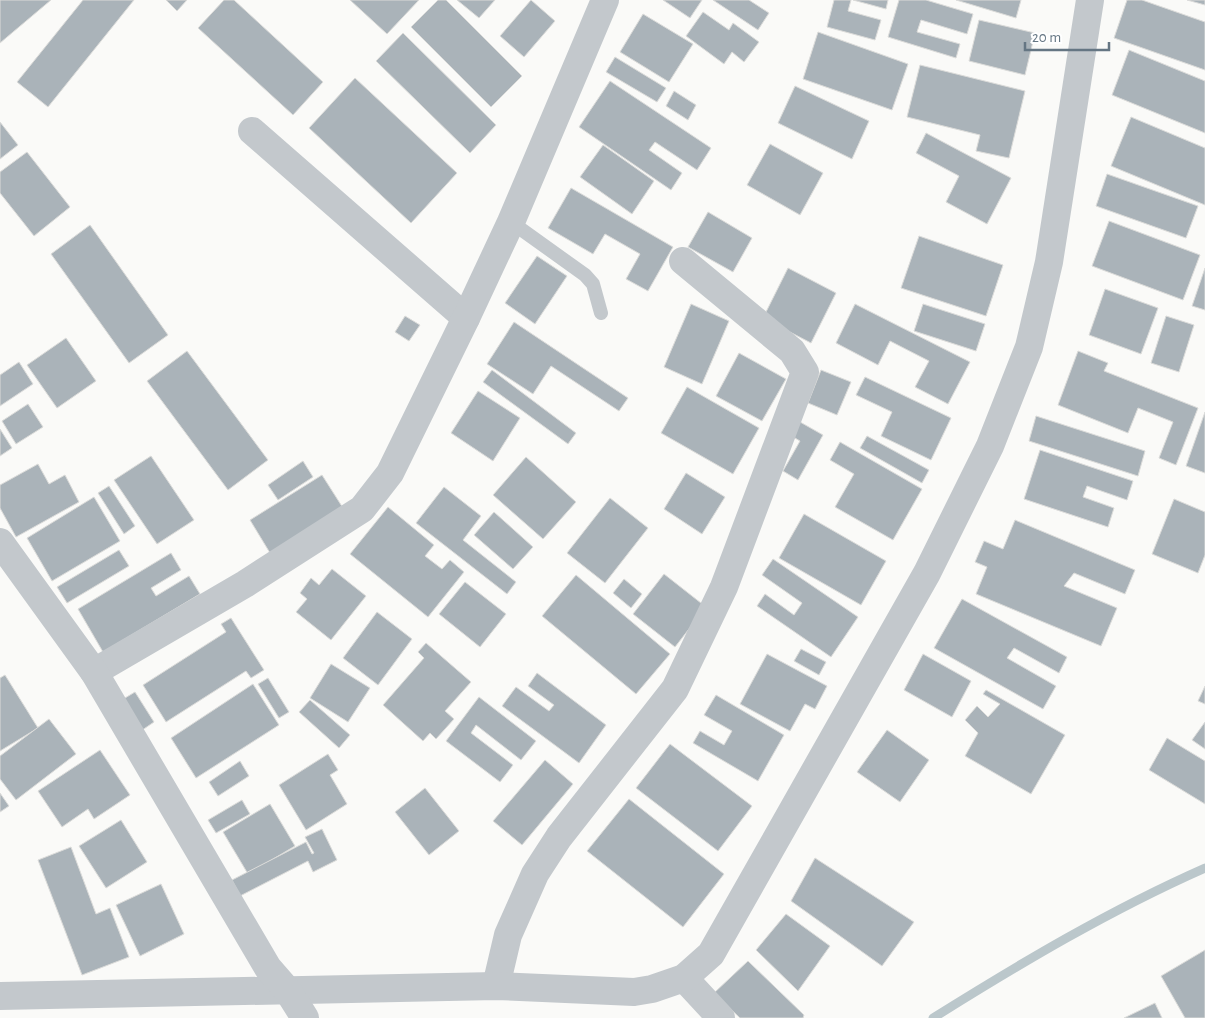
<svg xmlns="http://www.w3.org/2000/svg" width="1205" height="1018" font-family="'Alegreya Sans',sans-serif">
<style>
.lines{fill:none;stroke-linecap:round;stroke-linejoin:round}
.stream{stroke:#bbc7cb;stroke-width:9}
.building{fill:#aab3b9;stroke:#dcdcda}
.service{stroke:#c3c8cc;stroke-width:14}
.minor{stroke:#c3c8cc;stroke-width:28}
.tertiary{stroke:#c3c8cc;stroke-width:28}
</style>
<rect width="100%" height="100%" fill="#fafaf8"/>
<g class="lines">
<path class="stream" d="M933,1018C1021,963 1110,910 1205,868"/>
</g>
<g class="building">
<path d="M0,0H51L0,43Z"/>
<path d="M83,0H134L48,107L17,82Z"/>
<path d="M166,0H187L177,11Z"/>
<path d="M224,0H234L323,82L293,115L198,28Z"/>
<path d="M350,0H419L387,34Z"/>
<path d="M438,0H446L522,76L491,107L411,27Z"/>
<path d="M457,0H495L479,18Z"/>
<path d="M531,0L555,21L524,57L500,36Z"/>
<path d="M663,0H702L690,18Z"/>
<path d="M713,0H749L769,13L758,30Z"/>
<path d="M834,0H851L848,11L881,20L875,40L827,27Z"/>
<path d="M853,0H888L886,9Z"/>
<path d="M899,0H926L973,14L967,34L921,20L917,32L960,44L956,58L888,37Z"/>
<path d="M956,0H1021L1016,18Z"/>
<path d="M1127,0H1142L1205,22V70L1114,38Z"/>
<path d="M1187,0H1205V5Z"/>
<path d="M703,12L729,30L733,23L759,42L744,62L732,52L724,64L686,36Z"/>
<path d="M643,14L693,44L669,82L620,52Z"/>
<path d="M979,20L1035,33L1025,75L969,61Z"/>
<path d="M818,32L908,64L892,110L803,79Z"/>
<path d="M403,33L496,125L470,153L376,61Z"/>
<path d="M1129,50L1205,81V133L1112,95Z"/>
<path d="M615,57L666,88L657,102L606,72Z"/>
<path d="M920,65L1025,91L1009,158L976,151L980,135L907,117Z"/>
<path d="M355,78L457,173L411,223L309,128Z"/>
<path d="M610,81L711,148L697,170L655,142L649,150L682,173L671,190L579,127Z"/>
<path d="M795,86L869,121L852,159L778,123Z"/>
<path d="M674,91L696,105L688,120L666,106Z"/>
<path d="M1131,117L1205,148V205L1111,166Z"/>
<path d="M0,122L18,145L0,159Z"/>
<path d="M926,133L1011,178L987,224L946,202L959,176L916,153Z"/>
<path d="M770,144L823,173L800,215L747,185Z"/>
<path d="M603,145L654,181L632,214L580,177Z"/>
<path d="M27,152L70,207L34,236L0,193V172Z"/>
<path d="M1107,174L1198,206L1186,238L1096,206Z"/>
<path d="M571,188L673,247L648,291L626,279L640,254L605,234L593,254L548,228Z"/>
<path d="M708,212L752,238L733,272L688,247Z"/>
<path d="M1109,221L1200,255L1183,300L1092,266Z"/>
<path d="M90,225L168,335L129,363L51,254Z"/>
<path d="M919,236L1003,265L986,316L901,288Z"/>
<path d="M537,256L567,276L535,324L505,303Z"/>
<path d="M788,268L836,293L811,343L763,318Z"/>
<path d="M1205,268V310L1192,306Z"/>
<path d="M1105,289L1158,308L1141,354L1089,335Z"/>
<path d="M691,304L729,321L702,384L664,367Z"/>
<path d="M855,304L970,362L948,404L915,387L929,361L890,341L878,365L836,343Z"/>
<path d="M923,304L985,324L976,351L914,331Z"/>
<path d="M405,316L420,325L409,341L395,332Z"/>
<path d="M1166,316L1194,325L1179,372L1151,363Z"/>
<path d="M514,322L628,398L619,411L551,366L533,394L487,364Z"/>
<path d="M66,338L96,381L57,408L27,365Z"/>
<path d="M187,351L268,460L228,490L147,381Z"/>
<path d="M1078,351L1108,363L1104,371L1198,408L1176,465L1159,458L1173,422L1138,408L1128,433L1058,405Z"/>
<path d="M739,353L786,379L762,421L716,396Z"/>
<path d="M19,362L33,384L0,406V375Z"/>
<path d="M492,370L576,433L568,444L483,382Z"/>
<path d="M821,370L851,382L837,415L808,403Z"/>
<path d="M865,377L951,418L931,460L881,436L892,412L856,395Z"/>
<path d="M687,387L759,428L733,474L661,433Z"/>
<path d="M478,391L520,418L493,461L451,433Z"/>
<path d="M28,404L43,427L16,444L2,421Z"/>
<path d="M1205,412V473L1186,466Z"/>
<path d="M1036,416L1145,451L1138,476L1029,441Z"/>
<path d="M793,418L823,435L798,480L783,471L800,441L785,432Z"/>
<path d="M0,429L12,448L0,456Z"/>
<path d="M867,436L929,470L922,483L860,448Z"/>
<path d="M840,442L922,489L893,540L835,507L854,474L830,460Z"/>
<path d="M1040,450L1133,481L1127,500L1087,486L1083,497L1114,508L1108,527L1024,499Z"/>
<path d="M151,456L194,520L157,544L114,480Z"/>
<path d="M526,457L576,502L543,539L493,495Z"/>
<path d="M303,461L313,477L278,500L268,485Z"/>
<path d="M38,464L49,484L65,475L79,502L16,537L0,508V485Z"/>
<path d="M686,473L725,497L702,534L664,509Z"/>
<path d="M322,475L343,508L270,553L250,520Z"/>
<path d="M109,486L135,526L124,534L98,493Z"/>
<path d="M444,487L481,516L463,540L516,582L507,594L416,523Z"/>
<path d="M94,497L120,541L52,581L27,538Z"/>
<path d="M610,498L648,528L605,583L567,553Z"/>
<path d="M1174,499L1205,512V555L1198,573L1152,554Z"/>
<path d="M388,507L434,545L425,556L442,569L450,560L464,572L428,617L350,554Z"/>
<path d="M494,512L533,547L513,569L474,535Z"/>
<path d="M804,514L886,561L861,605L779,558Z"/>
<path d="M1015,520L1135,570L1125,594L1074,573L1064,586L1117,608L1101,646L976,594L987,567L975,562L984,541L1003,549Z"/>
<path d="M119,550L129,566L67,603L57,587Z"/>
<path d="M171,553L181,570L151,588L156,596L189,576L200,594L103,652L78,609Z"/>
<path d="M773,559L858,617L831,657L757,606L765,594L794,615L802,603L762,575Z"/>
<path d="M332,569L366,596L331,640L296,612L307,599L300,593L311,578L319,585Z"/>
<path d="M664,574L706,607L675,647L633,614Z"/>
<path d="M576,575L670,654L636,694L542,616Z"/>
<path d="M624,579L642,594L631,608L613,593Z"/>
<path d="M465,582L506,614L480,647L439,614Z"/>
<path d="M962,599L1067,657L1059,673L1014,648L1007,658L1056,686L1043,709L934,648Z"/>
<path d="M377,612L412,639L378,685L343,658Z"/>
<path d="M231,618L264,670L251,678L246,671L166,722L143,685L226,632L221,624Z"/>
<path d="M426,643L471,682L445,711L454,719L436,739L430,733L423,741L383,705L424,658L418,652Z"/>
<path d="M801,649L826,662L819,675L794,661Z"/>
<path d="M767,654L827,686L815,709L805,704L790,731L740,704Z"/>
<path d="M923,654L971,681L952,717L904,690Z"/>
<path d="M331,664L370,688L348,722L310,698Z"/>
<path d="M537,673L606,725L579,763L502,706L516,687L549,711L554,705L528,686Z"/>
<path d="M5,675L38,728L0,751V678Z"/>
<path d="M268,678L289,712L279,718L258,684Z"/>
<path d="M253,684L279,725L196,778L171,738Z"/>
<path d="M1205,686V704L1198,701Z"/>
<path d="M986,690L1065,735L1031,794L965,756L978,733L965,720L977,706L988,717L1000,704L983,694Z"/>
<path d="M135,692L154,722L135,735L115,704Z"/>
<path d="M716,695L784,735L758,781L693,743L700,731L724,745L732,731L704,715Z"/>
<path d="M479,697L536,741L521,760L476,725L471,733L513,765L500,782L446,741Z"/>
<path d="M310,700L350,735L339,748L299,712Z"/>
<path d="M49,719L76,754L16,800L0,779V756Z"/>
<path d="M1205,722V749L1192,740Z"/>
<path d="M887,730L929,760L900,802L857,772Z"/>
<path d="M1167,738L1205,761V804L1149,770Z"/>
<path d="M670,744L752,806L718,851L636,788Z"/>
<path d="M100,750L130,795L94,819L88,809L62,827L38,791Z"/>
<path d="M328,754L338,770L330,775L347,804L306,830L279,785Z"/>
<path d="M545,760L573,784L522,845L493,821Z"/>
<path d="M240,761L249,776L218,796L209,782Z"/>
<path d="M425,788L459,831L429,855L395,812Z"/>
<path d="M0,793L9,806L0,812Z"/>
<path d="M629,799L724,874L683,927L587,851Z"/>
<path d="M242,800L250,814L216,833L208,820Z"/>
<path d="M270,804L295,846L248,874L223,832Z"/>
<path d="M121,820L147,862L106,888L79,846Z"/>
<path d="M322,829L337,860L313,872L308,861L240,896L232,880L306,842L312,854L314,853L305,837Z"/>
<path d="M71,847L96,914L110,908L129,957L82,975L38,860Z"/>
<path d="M815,858L914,922L882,966L791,901Z"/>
<path d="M161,884L184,934L140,956L116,905Z"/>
<path d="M786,914L830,946L798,991L756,950Z"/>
<path d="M1205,950V1018H1185L1161,976Z"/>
<path d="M748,961L804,1015L803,1018H740L714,993Z"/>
<path d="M1155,1003L1162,1018H1124Z"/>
</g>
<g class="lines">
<path class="service" d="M511,222L585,275L593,284L601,313"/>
<g class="minor">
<path d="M252,131L466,318"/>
<path d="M94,672L245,584L362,509L390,473L466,318L511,222L605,0"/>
<path d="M684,978L721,1018"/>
<path d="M496,986L508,935L535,874L559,837L675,689L724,587L805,372L792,351L683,261"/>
<path d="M0,996L496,986L634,992L652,989L684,978L711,954L927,573L990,446L1029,347L1049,262L1090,0"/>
</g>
<path class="tertiary" d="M0,542L94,672L268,968L288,991L305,1018"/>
</g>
<path d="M1025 42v8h84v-8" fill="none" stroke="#657683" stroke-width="2.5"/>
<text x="1032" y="42" font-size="15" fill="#657683" stroke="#ffffff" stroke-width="4" paint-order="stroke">20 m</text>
</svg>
